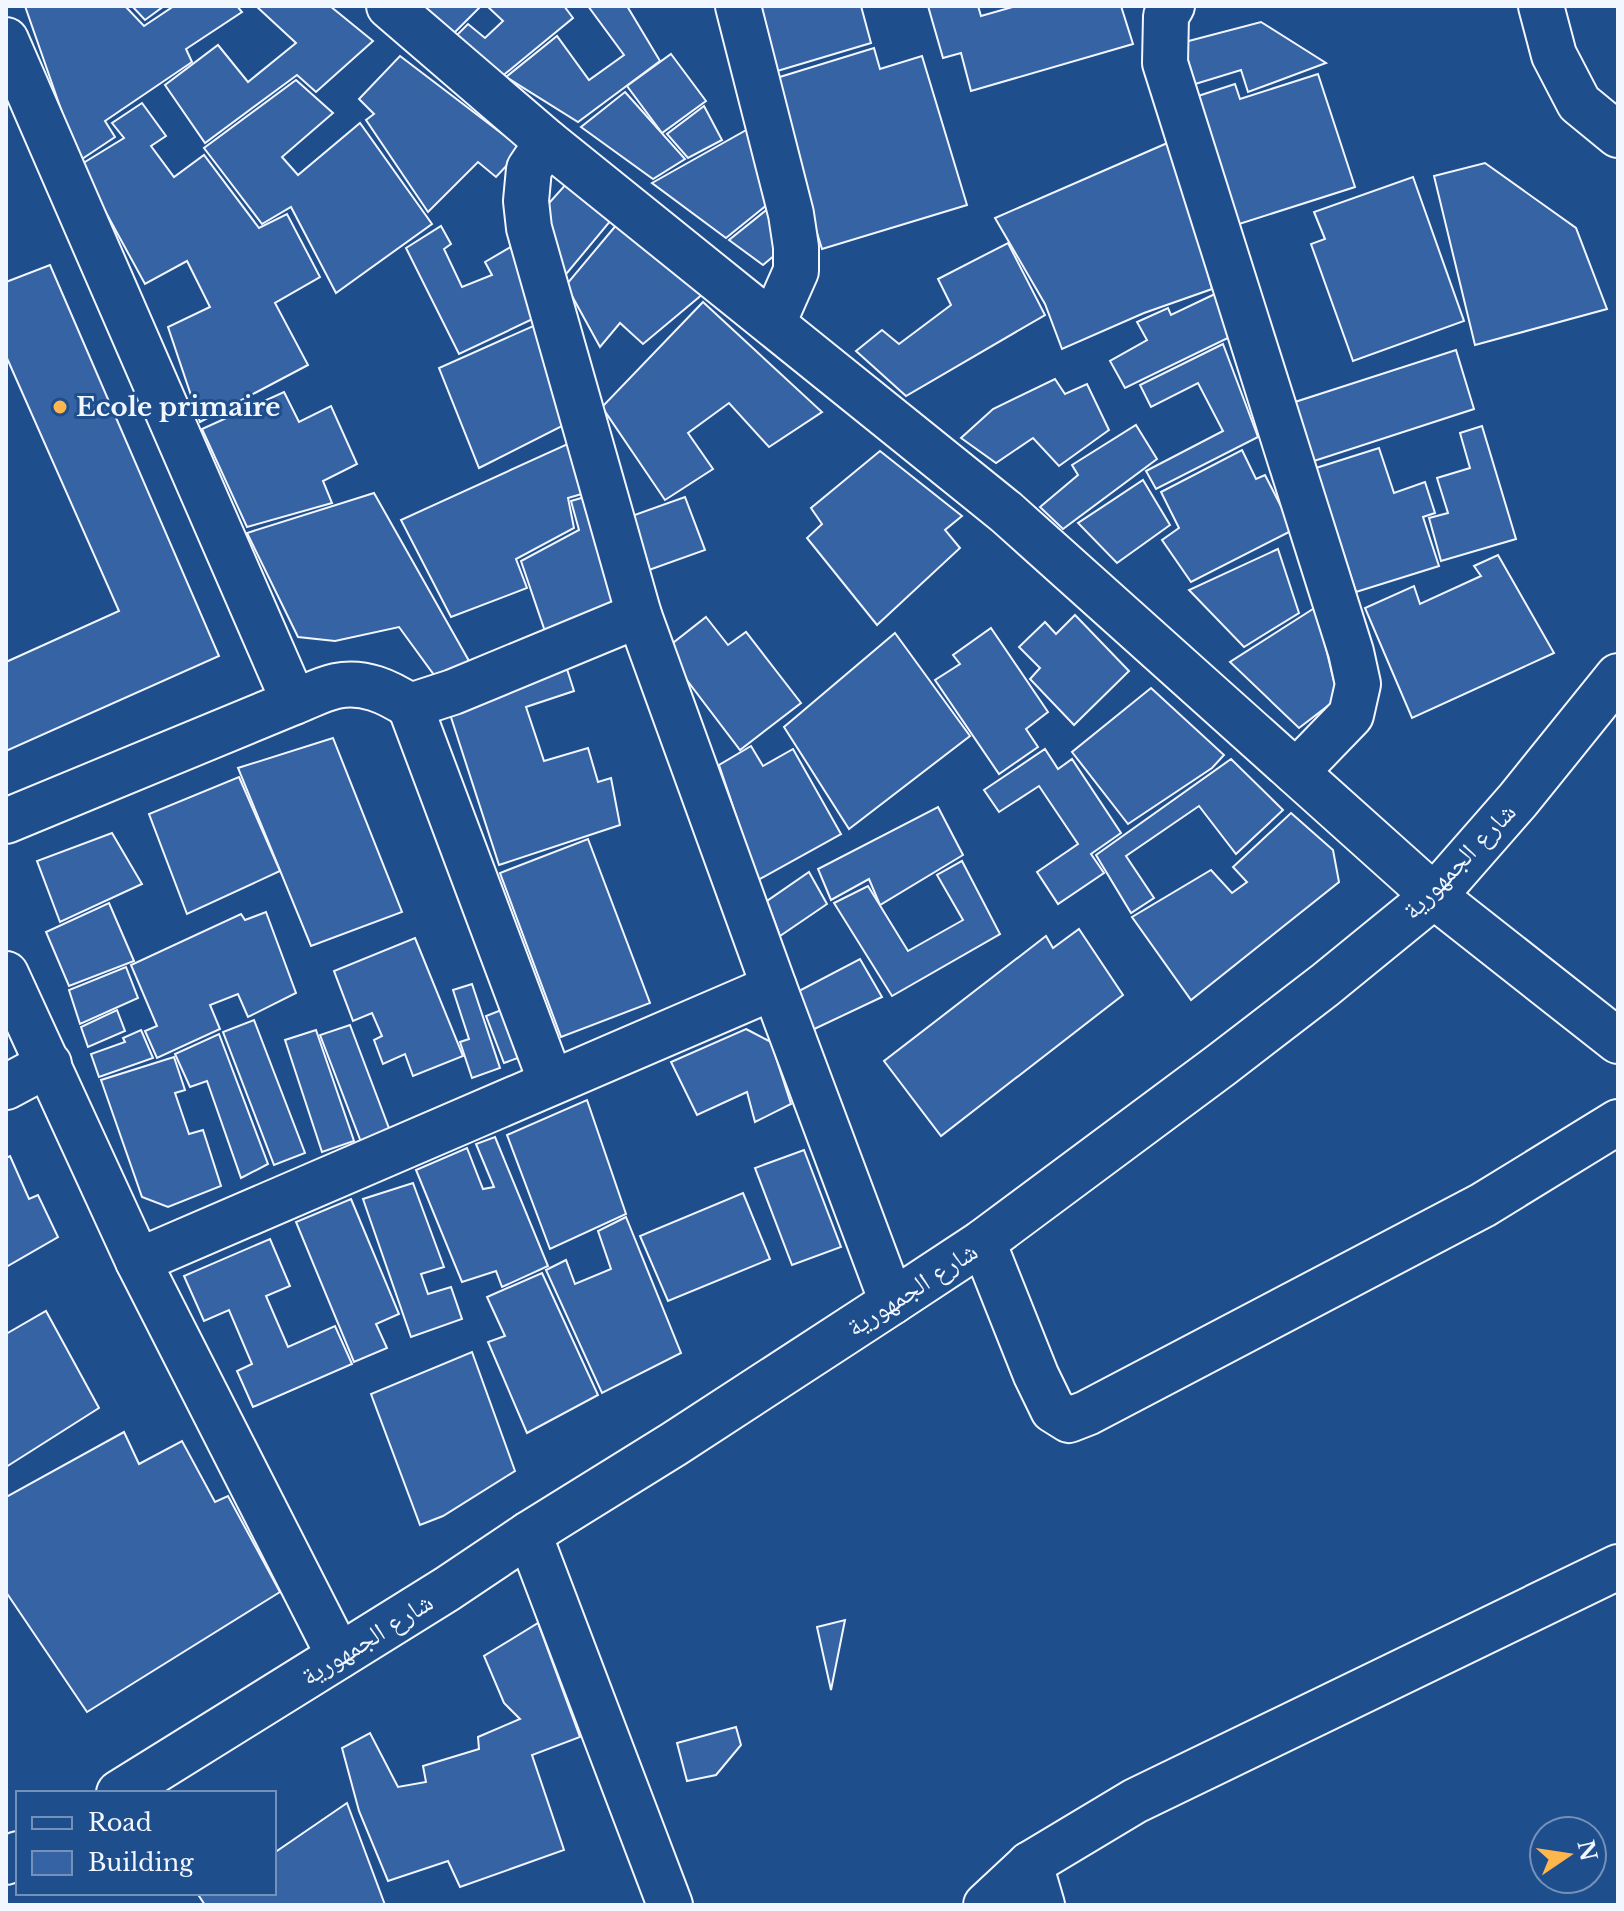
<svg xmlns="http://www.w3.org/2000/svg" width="1624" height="1911" font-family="'Libre Baskerville','Noto Naskh Arabic',serif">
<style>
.building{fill:#3563a3;stroke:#f2f6ff;stroke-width:2}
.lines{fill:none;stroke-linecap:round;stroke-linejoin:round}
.street-casing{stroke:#f2f6ff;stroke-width:48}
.secondary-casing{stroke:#f2f6ff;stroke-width:48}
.street{stroke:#1f4e8c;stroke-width:44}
.secondary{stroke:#1f4e8c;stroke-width:44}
.poi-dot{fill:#ffb74d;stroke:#1f4e8c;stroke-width:3}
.labels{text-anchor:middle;stroke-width:6;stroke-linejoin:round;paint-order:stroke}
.poi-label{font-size:26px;font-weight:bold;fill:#f2f6ff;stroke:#1f4e8c;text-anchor:start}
.street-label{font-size:26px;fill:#f2f6ff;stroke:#1f4e8c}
</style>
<rect width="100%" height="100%" fill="#1f4e8c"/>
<g class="building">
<path d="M25,6H125L144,26L174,6H237L242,12L186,49L192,62L105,121L115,137L79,161Z"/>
<path d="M132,6H164L145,20Z"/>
<path d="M256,6H330L373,41L316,92L297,75L205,143L165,85L218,45L248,82L296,43Z"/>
<path d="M411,6H481L446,41Z"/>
<path d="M487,6H564L573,18L500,78L447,45L468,24L485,38L503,21Z"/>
<path d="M588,6H627L660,61L578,122L506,77L557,36L589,80L624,55Z"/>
<path d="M754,6H861L871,43L774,72Z"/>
<path d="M928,6H978L981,16L1016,6H1121L1133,44L971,91L961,53L943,58Z"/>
<path d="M1261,22L1326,63L1248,92L1241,70L1192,85L1181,43Z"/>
<path d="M874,48L880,69L922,56L967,205L822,249L770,80Z"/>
<path d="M671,54L706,101L662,133L627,86Z"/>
<path d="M400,56L522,149L496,177L478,162L428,212L366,120L374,114L359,99Z"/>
<path d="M1318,74L1355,187L1236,225L1195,97L1235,84L1240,99Z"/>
<path d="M296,80L333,113L282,157L298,175L360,123L432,224L336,293L291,207L262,224L204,148Z"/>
<path d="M625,92L685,159L653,179L581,127Z"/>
<path d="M142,103L166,136L151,146L174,177L204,155L259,228L287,214L320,277L275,303L308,365L200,422L168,327L210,307L187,261L145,284L80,165L124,138L112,123Z"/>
<path d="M704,106L722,140L688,158L667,134Z"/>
<path d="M757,124L773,200L726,238L652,183Z"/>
<path d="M1172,141L1212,289L1144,313L1062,349L1045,304L995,218Z"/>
<path d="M1485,163L1576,228L1607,309L1475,345L1434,176Z"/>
<path d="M1413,177L1464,321L1353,361L1311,244L1325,239L1314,212Z"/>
<path d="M567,183L612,219L562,279L541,212Z"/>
<path d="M775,203L788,244L763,265L729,240Z"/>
<path d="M618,223L704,293L643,344L620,323L600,347L566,285Z"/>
<path d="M441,226L451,244L444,249L462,287L492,275L485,262L514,245L539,316L459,354L406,248Z"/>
<path d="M1008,243L1045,315L906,396L856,351L882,330L899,344L951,305L938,279Z"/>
<path d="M50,265L219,656L6,751V662L119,611L6,356V282Z"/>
<path d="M1217,293L1232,336L1125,388L1110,361L1147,340L1137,322L1168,308L1171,315Z"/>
<path d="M703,302L822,412L769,447L729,403L688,433L713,469L665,500L602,407Z"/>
<path d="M540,323L570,422L479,468L439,368Z"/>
<path d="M1223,344L1258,437L1156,489L1146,471L1223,431L1198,383L1151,407L1140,385Z"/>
<path d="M1456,350L1474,409L1314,461L1295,402Z"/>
<path d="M1055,379L1065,394L1087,384L1109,430L1059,466L1033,438L996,463L961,438L993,409Z"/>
<path d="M284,392L299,422L331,406L357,464L323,481L332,503L247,527L202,429Z"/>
<path d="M1136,425L1157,459L1063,529L1040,507L1078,475L1072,465Z"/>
<path d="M1482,426L1516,539L1441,561L1429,518L1448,513L1437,478L1470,468L1460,433Z"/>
<path d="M572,442L592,491L568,498L574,528L516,559L527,588L451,617L401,520Z"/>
<path d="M1379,448L1394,493L1425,482L1435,513L1423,517L1439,566L1356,592L1316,468Z"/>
<path d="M1242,450L1256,479L1265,475L1293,530L1191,582L1162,540L1179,528L1161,492Z"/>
<path d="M880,451L962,516L945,530L960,548L877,625L807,538L822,524L811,508Z"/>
<path d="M1143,480L1170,525L1117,563L1078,523Z"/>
<path d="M374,493L473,668L437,679L399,627L335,641L298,637L247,533Z"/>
<path d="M595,494L630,607L550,646L521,561L579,530L571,501Z"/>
<path d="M685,497L705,550L649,570L629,517Z"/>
<path d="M1278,549L1299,613L1244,647L1189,590Z"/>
<path d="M1498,555L1554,653L1412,718L1365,608L1414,586L1420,604L1481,576L1474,566Z"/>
<path d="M1316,607L1338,698L1299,728L1230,662Z"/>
<path d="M1075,615L1129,671L1074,725L1030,679L1040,668L1019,647L1045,622L1056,634Z"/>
<path d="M706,617L728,645L746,632L801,703L740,750L664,650Z"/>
<path d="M991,628L1048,712L1026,729L1038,747L999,774L935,680L960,664L953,655Z"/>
<path d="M895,633L970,736L849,829L784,727Z"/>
<path d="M566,666L574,691L526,707L544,761L588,748L598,782L611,778L620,825L499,865L447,705Z"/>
<path d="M1151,688L1224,755L1212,768L1128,824L1072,752Z"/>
<path d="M333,738L402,912L311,946L238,768Z"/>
<path d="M751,746L763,766L793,749L841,834L758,880L719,765Z"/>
<path d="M1045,749L1058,769L1072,759L1121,833L1091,854L1104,873L1058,904L1037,872L1078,844L1039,786L999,812L984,790Z"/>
<path d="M1231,759L1283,810L1236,854L1199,806L1126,856L1154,898L1131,913L1096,855Z"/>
<path d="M239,777L280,871L187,914L149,814Z"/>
<path d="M938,807L963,855L880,905L869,879L831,900L818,869Z"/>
<path d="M1291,813L1333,850L1339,882L1191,1000L1132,917L1211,870L1232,893L1247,882L1233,867Z"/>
<path d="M112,833L142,884L60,922L37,861Z"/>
<path d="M588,839L650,1003L561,1037L500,873Z"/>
<path d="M962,861L1000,934L892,996L834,903L868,886L908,951L963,920L937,875Z"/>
<path d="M809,872L827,904L780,936L767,901Z"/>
<path d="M109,903L134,961L69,986L46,932Z"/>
<path d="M266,912L296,993L248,1017L238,994L210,1005L220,1029L157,1058L145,1031L157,1026L131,965L241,914L245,920Z"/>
<path d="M1079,929L1123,995L941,1136L884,1061L1046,936L1053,948Z"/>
<path d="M415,938L463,1056L413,1076L405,1054L383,1064L374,1040L382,1036L372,1013L353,1021L334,971Z"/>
<path d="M860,959L882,997L810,1031L797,992Z"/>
<path d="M126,967L138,998L80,1024L69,990Z"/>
<path d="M472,984L500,1068L472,1078L460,1042L469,1039L453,990Z"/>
<path d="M514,1005L559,1043L504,1063L486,1016Z"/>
<path d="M117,1010L125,1031L88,1047L81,1027Z"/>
<path d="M254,1020L305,1153L274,1165L223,1032Z"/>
<path d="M350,1025L390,1131L361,1142L320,1035Z"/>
<path d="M746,1029L771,1042L791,1104L755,1122L747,1092L697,1115L671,1062Z"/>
<path d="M141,1030L153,1058L99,1077L91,1054L125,1042L123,1038Z"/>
<path d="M316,1030L354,1141L322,1152L285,1040Z"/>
<path d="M219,1034L268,1164L241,1178L207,1081L190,1087L175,1054Z"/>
<path d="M174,1057L185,1090L175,1093L189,1134L203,1130L221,1186L168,1207L142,1197L101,1080Z"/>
<path d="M587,1100L626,1214L550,1249L507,1135Z"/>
<path d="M495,1137L548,1266L502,1287L496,1271L462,1282L416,1170L467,1148L483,1189L494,1187L476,1144Z"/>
<path d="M804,1150L841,1247L792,1265L755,1168Z"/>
<path d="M10,1156L29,1199L38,1195L58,1237L6,1267V1158Z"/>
<path d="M413,1183L444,1267L421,1274L428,1294L451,1287L462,1319L411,1337L363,1199Z"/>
<path d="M743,1193L770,1259L668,1301L640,1236Z"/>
<path d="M351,1199L399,1314L376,1324L387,1348L354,1362L296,1222Z"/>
<path d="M626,1217L681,1353L602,1393L546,1270L566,1260L575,1284L611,1269L598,1231Z"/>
<path d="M270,1239L290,1286L266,1296L288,1347L335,1326L352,1364L253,1407L237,1371L252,1364L229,1310L204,1321L184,1276Z"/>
<path d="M542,1273L598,1395L527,1433L488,1342L505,1336L487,1297Z"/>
<path d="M46,1311L99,1408L6,1467V1334Z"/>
<path d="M472,1352L515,1471L443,1516L420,1525L371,1394Z"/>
<path d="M124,1432L139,1464L182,1441L215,1502L228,1496L280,1592L87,1712L6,1592V1497Z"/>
<path d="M845,1620L831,1690L817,1627Z"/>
<path d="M538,1623L580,1737L532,1755L564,1850L460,1887L448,1861L388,1881L359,1811L342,1748L370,1733L398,1787L426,1782L423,1766L479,1749L478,1737L520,1719L504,1703L484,1656Z"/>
<path d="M736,1727L741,1745L716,1775L687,1781L677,1743Z"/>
<path d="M347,1803L385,1905H205L197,1893H274V1853Z"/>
</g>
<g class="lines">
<defs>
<g id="street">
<path d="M389,6L547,142L1006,512L1434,896L1618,1041"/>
<path d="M738,6L791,214L796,247V271L773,323"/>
<path d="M1172,6L1166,16L1165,63L1351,652L1358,684L1351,715L1296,772"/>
<path d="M1541,6L1554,55L1579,103L1618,135"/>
<path d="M6,40L294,702L6,821"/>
<path d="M547,142L529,169L526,201L529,228L639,615L774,987L892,1302"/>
<path d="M294,702C307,697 322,689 336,686C364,680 388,692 410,706"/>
<path d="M6,974L138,1261L339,1656"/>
<path d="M551,1082L410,706L453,692L639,615"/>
<path d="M6,1087L49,1064"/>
<path d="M983,1242L1036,1375L1053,1410L1069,1420L1087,1413L1483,1205L1618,1122"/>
<path d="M138,1261L774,987"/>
<path d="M529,1534L670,1905"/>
<path d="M1030,1864L1042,1905"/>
<path d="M986,1905L1030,1864L1135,1801L1618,1567"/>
</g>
<g id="secondary">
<path d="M119,1793L447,1589L529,1534L674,1444L892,1302L983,1242L1221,1065L1325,985L1434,896L1518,800L1618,676"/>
<path d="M6,1862L18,1854"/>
</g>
</defs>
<use href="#street" class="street-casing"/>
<use href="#secondary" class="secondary-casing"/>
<use href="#street" class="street"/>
<use href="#secondary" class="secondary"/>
</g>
<circle class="poi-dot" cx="60" cy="407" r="8"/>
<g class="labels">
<g class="poi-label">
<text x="76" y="416">Ecole primaire</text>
</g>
<g class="street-label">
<text transform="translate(1459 861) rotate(-46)" y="9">شارع الجمهورية</text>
<text transform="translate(912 1289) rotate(-33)" y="9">شارع الجمهورية</text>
<text transform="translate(367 1639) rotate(-32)" y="9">شارع الجمهورية</text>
</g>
</g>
<rect width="1624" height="1911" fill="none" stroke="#f2f6ff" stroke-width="16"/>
<rect x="16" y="1791" width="260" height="104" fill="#1f4e8c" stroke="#7391ba" stroke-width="2"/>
<rect x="32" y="1817" width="40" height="12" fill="#1f4e8c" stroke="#7391ba" stroke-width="2"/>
<text x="88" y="1831" font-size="24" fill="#f2f6ff">Road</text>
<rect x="32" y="1851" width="40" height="24" fill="#3563a3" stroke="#7391ba" stroke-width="2"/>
<text x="88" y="1871" font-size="24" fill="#f2f6ff">Building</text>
<g transform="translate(1568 1855) rotate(77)"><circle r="38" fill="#1f4e8c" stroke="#7391ba" stroke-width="2"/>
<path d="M0-6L14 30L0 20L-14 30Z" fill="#ffb74d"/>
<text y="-12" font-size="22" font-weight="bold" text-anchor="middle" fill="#f2f6ff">N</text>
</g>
</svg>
